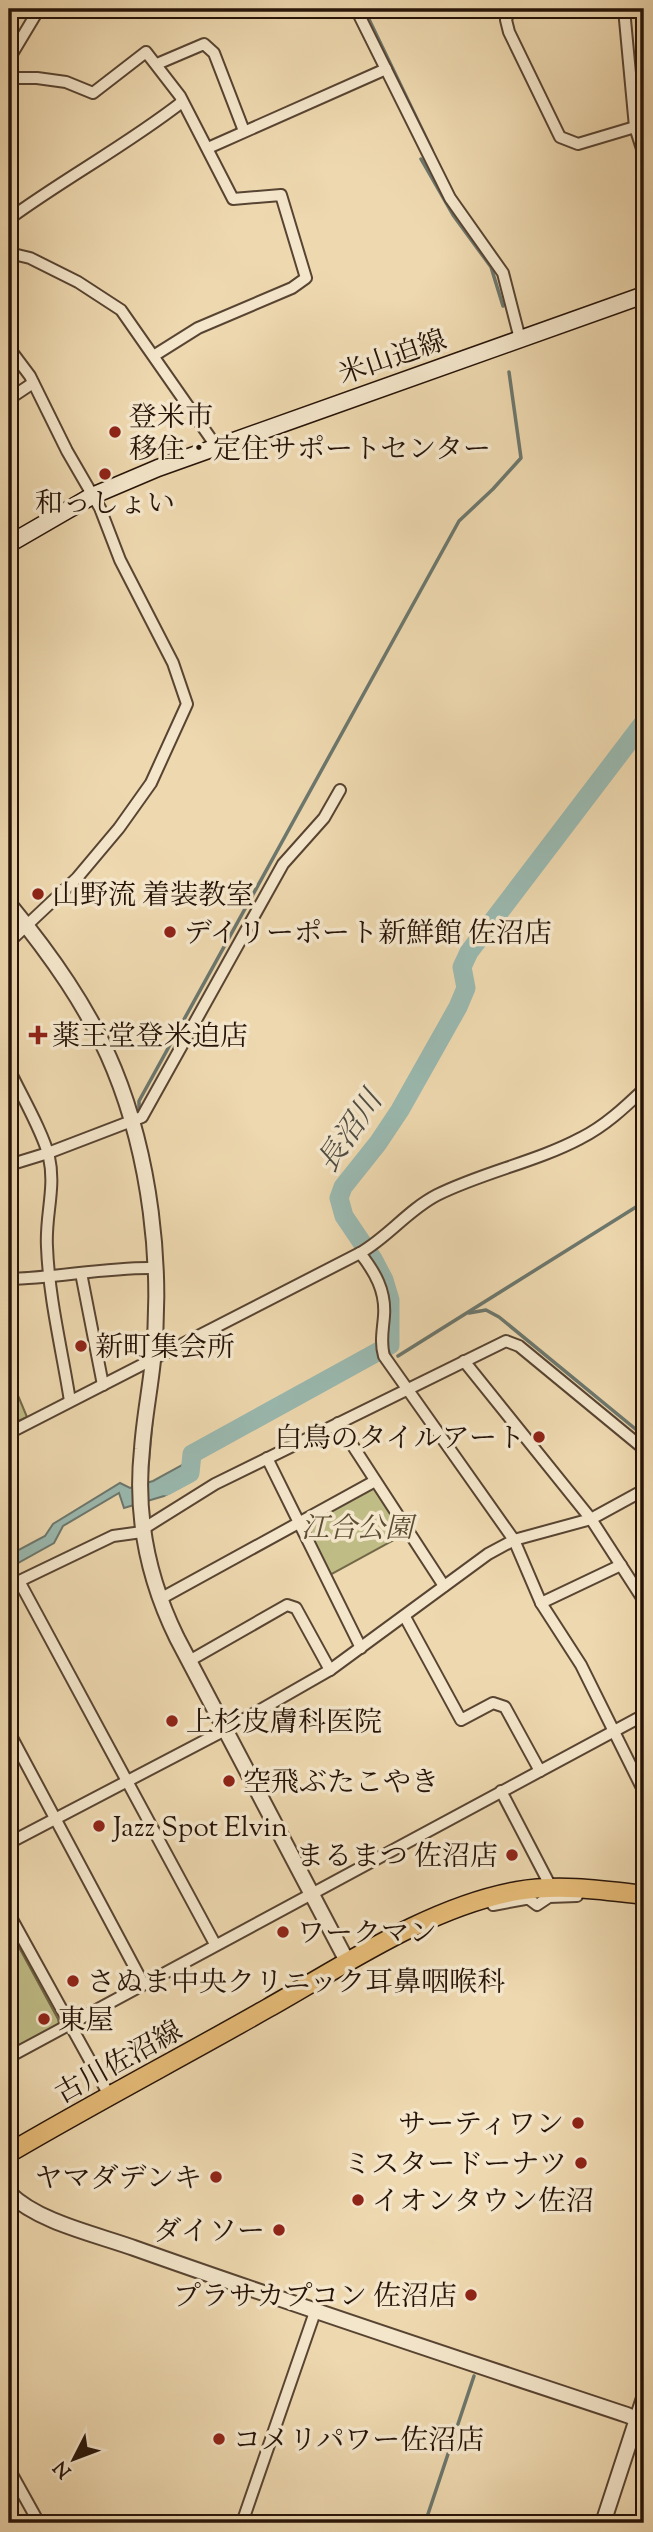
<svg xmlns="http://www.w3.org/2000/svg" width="653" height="2532" font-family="'Sorts Mill Goudy','Noto Serif JP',serif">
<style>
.green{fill:#bfbc86;stroke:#726847;stroke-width:2}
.water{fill:#9ab9b0;stroke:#6c776d;stroke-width:2}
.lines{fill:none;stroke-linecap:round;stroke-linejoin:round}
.stream{stroke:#6c776d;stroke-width:3.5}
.river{stroke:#9ab9b0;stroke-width:19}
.minor-casing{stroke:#584432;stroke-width:14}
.tertiary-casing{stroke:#584432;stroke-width:18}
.secondary-casing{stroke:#261308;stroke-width:19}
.primary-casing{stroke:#261308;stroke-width:21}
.minor{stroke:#f4e6cb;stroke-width:10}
.tertiary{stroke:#f4e6cb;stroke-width:14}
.secondary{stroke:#f4e6cb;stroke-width:16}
.primary{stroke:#e7bc78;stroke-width:18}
.poi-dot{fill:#8f2418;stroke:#f4e6cb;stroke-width:2.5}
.labels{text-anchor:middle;stroke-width:7;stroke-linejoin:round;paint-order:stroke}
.street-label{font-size:28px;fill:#261308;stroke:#f4e6cb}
.poi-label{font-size:28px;fill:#261308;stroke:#f4e6cb;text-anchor:start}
.park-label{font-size:28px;font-style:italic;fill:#5c4e34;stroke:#f4e6cb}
.water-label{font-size:30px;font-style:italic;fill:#4f4d43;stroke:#f4e6cb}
</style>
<rect width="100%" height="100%" fill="#eed8af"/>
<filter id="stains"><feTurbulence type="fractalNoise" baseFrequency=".00286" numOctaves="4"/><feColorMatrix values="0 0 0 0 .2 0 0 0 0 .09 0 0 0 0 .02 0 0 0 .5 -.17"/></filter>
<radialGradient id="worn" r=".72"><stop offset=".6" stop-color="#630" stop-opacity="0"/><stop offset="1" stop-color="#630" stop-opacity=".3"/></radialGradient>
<g class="green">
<path d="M9,1374L27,1417L16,1422L9,1406Z"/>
<path d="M374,1486L405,1534L330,1575L304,1524Z"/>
<path d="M9,1929L58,2019L59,2024L9,2051Z"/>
</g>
<path class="water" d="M182,1465L192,1481L164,1496L124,1508L119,1493L63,1526L54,1543L9,1568V1555L45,1536L53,1524L120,1483L130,1488L153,1481Z"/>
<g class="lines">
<g class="stream">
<path d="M364,9L432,150"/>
<path d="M421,159L453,215L491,267L503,306"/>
<path d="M139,1116V1101L459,521L493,489L521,458L509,372"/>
<path d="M469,1313L486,1310L499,1317L644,1436"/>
<path d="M398,1356L644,1202"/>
<path d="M147,1477L152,1419"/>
<path d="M425,2523L474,2376"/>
</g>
<path class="river" d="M166,1486L190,1473L192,1454L390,1345V1300L384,1280L373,1259L344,1216L339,1198L343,1187L378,1143L400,1110L458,1007L466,988L462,967L469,952L644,722"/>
<defs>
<g id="minor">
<path d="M356,9L450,198L503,273L520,339"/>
<path d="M512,9L509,11L506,20L509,32L560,137L578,144L635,127"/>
<path d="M624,9L635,127L644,155"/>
<path d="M9,59L39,9"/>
<path d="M157,64L204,44L214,53L244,131"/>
<path d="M9,78H37L66,82L93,93L146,52L180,96L233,199L281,195L306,278L292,288L198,328L155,355"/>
<path d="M208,148L386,69"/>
<path d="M9,219C65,178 127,145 182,102"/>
<path d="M9,253L30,258L78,282L121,310L216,446"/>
<path d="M9,348L30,376L67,451L100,508L120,560L173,663L187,704L151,783L119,828L77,878L9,942"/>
<path d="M9,399L33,383"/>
<path d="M9,1069C20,1093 43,1132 49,1157C56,1188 45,1216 47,1247C49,1299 62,1350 70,1401"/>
<path d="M9,1165L48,1153L142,1117L283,864L324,818L340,790"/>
<path d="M360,1253C375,1272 386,1291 384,1316C383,1330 380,1342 384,1356L514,1540L541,1603L581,1665L644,1792"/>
<path d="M81,1273L103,1385"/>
<path d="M9,1279C57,1278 106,1267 154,1268"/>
<path d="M464,1361L591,1519L644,1601"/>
<path d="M338,1423L444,1586"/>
<path d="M9,1433L360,1253C388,1237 408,1210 437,1195C483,1172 536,1162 581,1138C605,1126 625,1107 644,1089"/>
<path d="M267,1458L361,1648"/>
<path d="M143,1529L215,1484L506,1341L519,1346L644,1449"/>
<path d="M19,1581L215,1944"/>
<path d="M9,1586L113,1536L142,1532"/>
<path d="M160,1599L375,1481"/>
<path d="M541,1603L621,1565"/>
<path d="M405,1617L461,1720L493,1703L505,1707L540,1771"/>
<path d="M189,1661L287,1605L296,1608L330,1670"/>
<path d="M9,1732L143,1983"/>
<path d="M501,1791L551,1887"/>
<path d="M9,1843L227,1729L330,1670L488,1554L514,1540L591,1519L644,1490"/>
<path d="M493,1905L525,1899H529L537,1905L549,1897L577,1896"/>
<path d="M9,1914L109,2095"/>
<path d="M9,2057L644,1715"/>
<path d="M9,2469L39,2523"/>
<path d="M242,2523L315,2312"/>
</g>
<g id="tertiary">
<path d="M9,904C50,954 89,1008 114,1069C150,1157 163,1265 153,1360C150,1390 144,1419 142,1449C135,1515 148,1579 177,1638L348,1963"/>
<path d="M9,2193C38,2222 95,2234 134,2248C297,2306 462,2360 627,2415L637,2419L644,2398"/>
<path d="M603,2523L637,2419L644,2421"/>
</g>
<path id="secondary" d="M9,544L92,496L158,468L644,295"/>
<path id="primary" d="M9,2153C94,2103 182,2057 268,2008C346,1964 429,1907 517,1891C560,1884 602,1890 644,1895"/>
</defs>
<use href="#minor" class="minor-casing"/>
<use href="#tertiary" class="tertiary-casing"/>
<use href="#secondary" class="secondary-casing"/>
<use href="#primary" class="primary-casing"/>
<use href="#minor" class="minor"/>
<use href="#tertiary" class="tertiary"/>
<use href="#secondary" class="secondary"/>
<use href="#primary" class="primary"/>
</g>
<g class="poi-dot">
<circle cx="115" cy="432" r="7"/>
<circle cx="105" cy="474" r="7"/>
<circle cx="38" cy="894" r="7"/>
<circle cx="170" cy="932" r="7"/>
<path d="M34.5 1024.5h7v7h7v7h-7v7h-7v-7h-7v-7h7z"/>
<circle cx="81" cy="1346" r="7"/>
<circle cx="539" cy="1437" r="7"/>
<circle cx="172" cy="1721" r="7"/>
<circle cx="229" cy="1781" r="7"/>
<circle cx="99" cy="1826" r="7"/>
<circle cx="512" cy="1855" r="7"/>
<circle cx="283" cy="1932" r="7"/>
<circle cx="73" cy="1981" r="7"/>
<circle cx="44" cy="2019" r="7"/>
<circle cx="578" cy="2123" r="7"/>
<circle cx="581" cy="2163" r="7"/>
<circle cx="216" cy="2177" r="7"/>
<circle cx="358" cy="2200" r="7"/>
<circle cx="279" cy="2230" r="7"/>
<circle cx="471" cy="2295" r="7"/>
<circle cx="219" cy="2439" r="7"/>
</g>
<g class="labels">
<g class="street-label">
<text transform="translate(392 356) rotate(-19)" y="10">米山迫線</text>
<text transform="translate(118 2061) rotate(-29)" y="10">古川佐沼線</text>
</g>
<g class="poi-label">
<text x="129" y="426">登米市<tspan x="129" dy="32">移住・定住サポートセンター</tspan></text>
<text x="105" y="512" text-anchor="middle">和っしょい</text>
<text x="52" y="904">山野流 着装教室</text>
<text x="184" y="942">デイリーポート新鮮館 佐沼店</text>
<text x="52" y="1045">薬王堂登米迫店</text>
<text x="95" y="1356">新町集会所</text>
<text x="525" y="1447" text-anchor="end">白鳥のタイルアート</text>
<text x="186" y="1731">上杉皮膚科医院</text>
<text x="243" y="1791">空飛ぶたこやき</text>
<text x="113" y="1836">Jazz Spot Elvin</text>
<text x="498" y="1865" text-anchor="end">まるまつ 佐沼店</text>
<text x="297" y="1942">ワークマン</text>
<text x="87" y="1991">さぬま中央クリニック耳鼻咽喉科</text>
<text x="58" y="2029">東屋</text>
<text x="564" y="2133" text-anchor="end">サーティワン</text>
<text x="567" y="2173" text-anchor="end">ミスタードーナツ</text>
<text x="202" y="2187" text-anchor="end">ヤマダデンキ</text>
<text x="372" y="2210">イオンタウン佐沼</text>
<text x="265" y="2240" text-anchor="end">ダイソー</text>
<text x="457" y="2305" text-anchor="end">プラサカプコン 佐沼店</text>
<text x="233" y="2449">コメリパワー佐沼店</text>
</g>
<g class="park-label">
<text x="357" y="1537">江合公園</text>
</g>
<g class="water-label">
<text transform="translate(349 1131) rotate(-56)" y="10">長沼川</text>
</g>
</g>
<rect width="653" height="2532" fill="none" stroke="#eed8af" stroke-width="35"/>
<rect x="10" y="10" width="632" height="2511" fill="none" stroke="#261308" stroke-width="3.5"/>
<rect x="18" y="18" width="618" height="2497" fill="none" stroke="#261308" stroke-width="2"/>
<g transform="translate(74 2459) rotate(228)" stroke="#f4e6cb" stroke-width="5" paint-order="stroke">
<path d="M0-5L12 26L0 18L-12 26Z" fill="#261308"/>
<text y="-10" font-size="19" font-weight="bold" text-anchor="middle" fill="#261308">N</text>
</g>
<rect width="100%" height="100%" filter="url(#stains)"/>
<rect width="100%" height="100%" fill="url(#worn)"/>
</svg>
